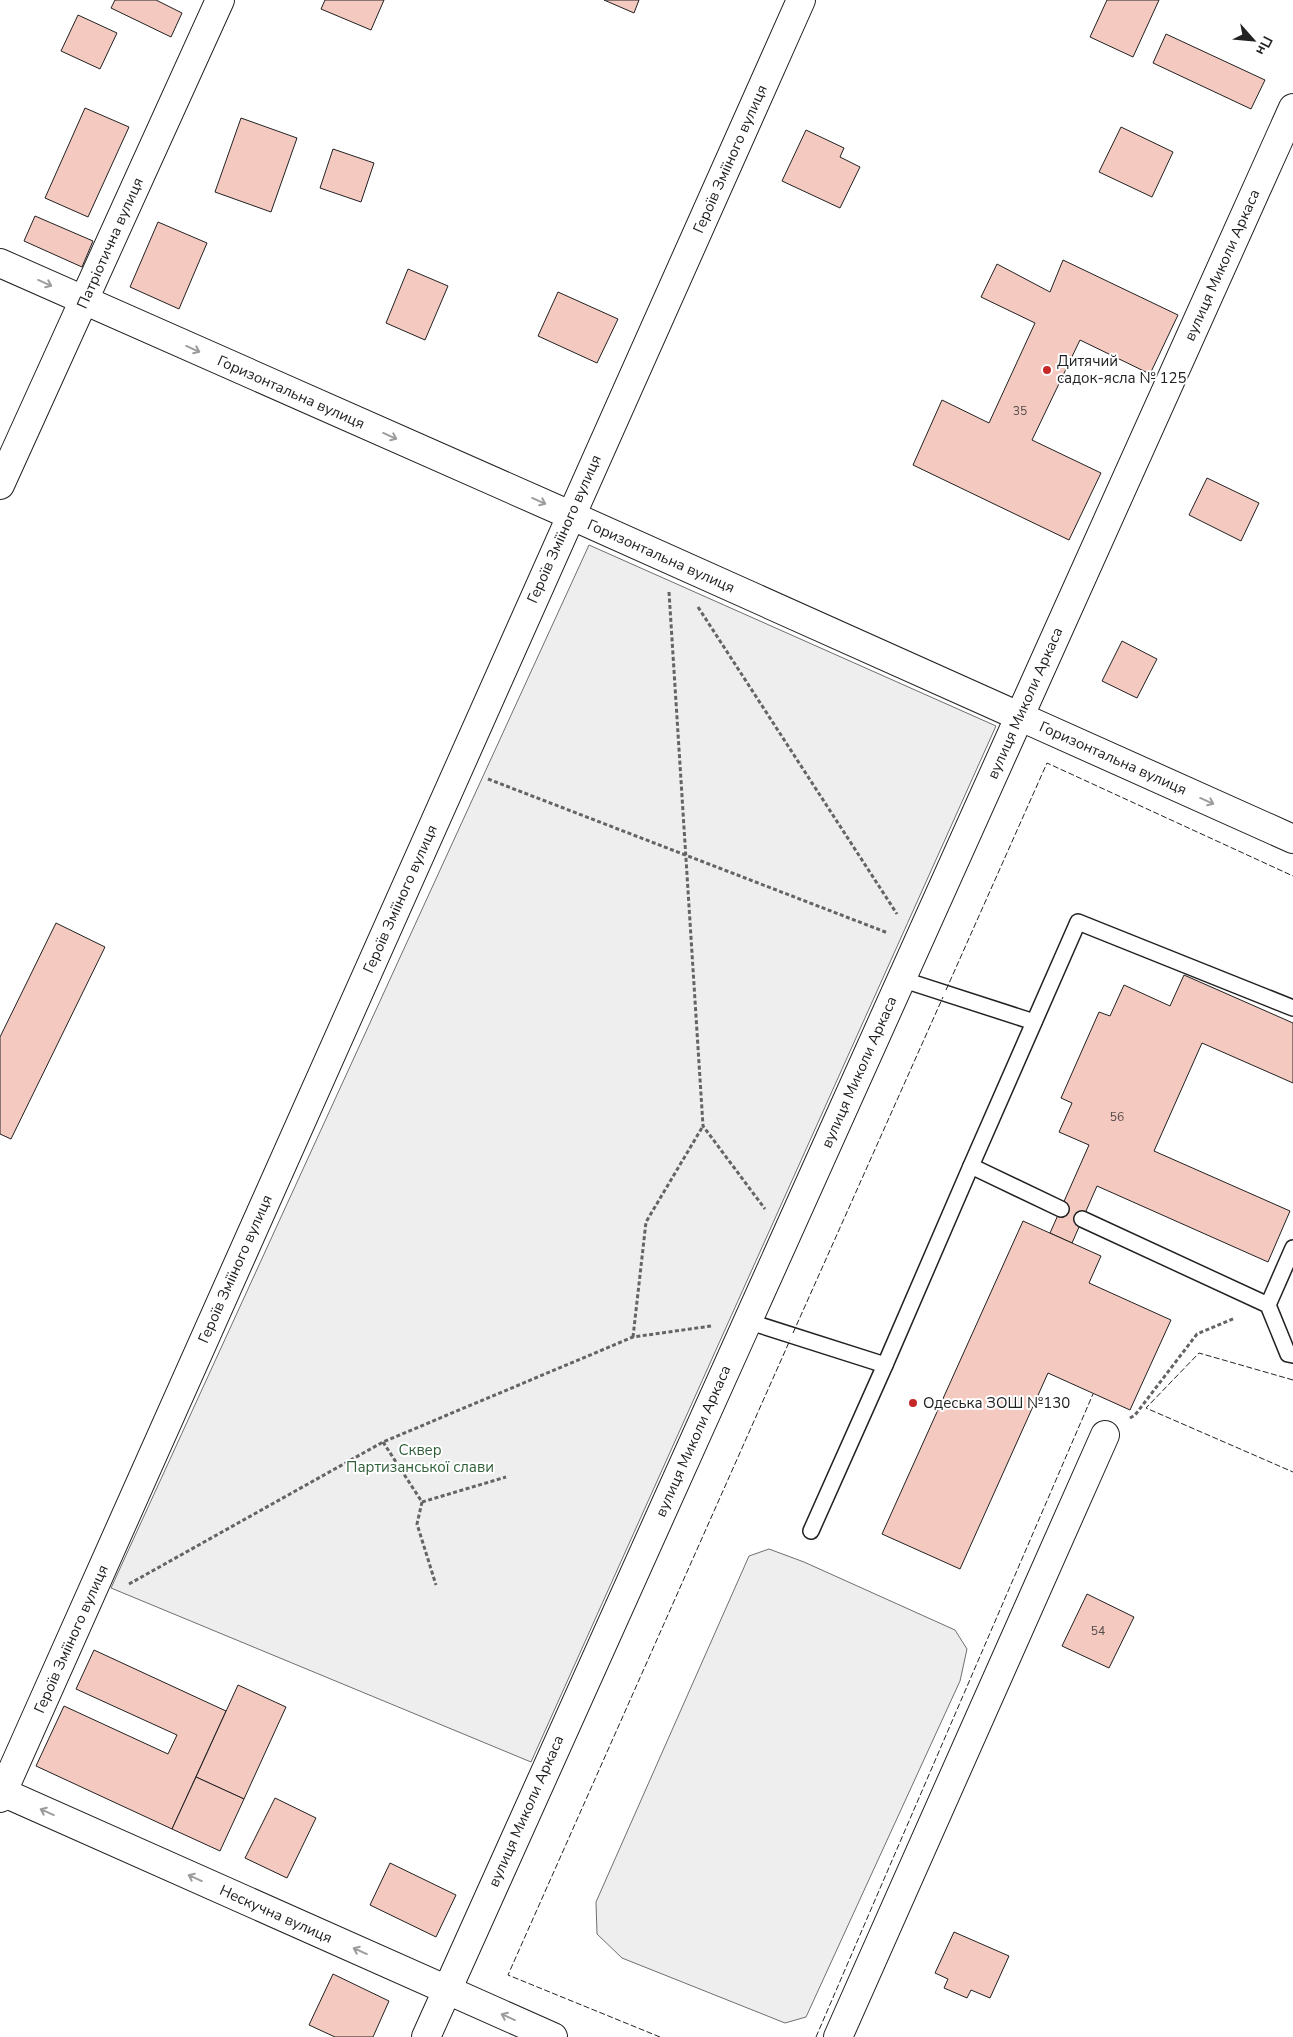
<svg xmlns="http://www.w3.org/2000/svg" width="1293" height="2037" font-family="'Nunito Sans',sans-serif">
<style>
.green{fill:#eee;stroke:#6f6f6f}
.building{fill:#f3c9c0;stroke:#222}
.lines{fill:none;stroke-linecap:round;stroke-linejoin:round}
.service-casing{stroke:#222;stroke-width:18}
.minor-casing{stroke:#222;stroke-width:30}
.tertiary-casing{stroke:#222;stroke-width:30}
.path{stroke:#646464;stroke-width:3;stroke-dasharray:4 2.5;stroke-linecap:butt}
.service{stroke:#fff;stroke-width:15}
.minor{stroke:#fff;stroke-width:28}
.tertiary{stroke:#fff;stroke-width:28}
.fence{stroke:#222;stroke-width:1;stroke-dasharray:6 2.5;stroke-linecap:butt}
.oneway{stroke:#9c9c9c}
.poi-dot{fill:#c62828;stroke:#fff;stroke-width:2}
.labels{text-anchor:middle;stroke-width:4;stroke-linejoin:round;paint-order:stroke}
.number-label{font-size:12px;fill:#564c4a}
.street-label{font-size:15px;fill:#222;stroke:#fff}
.poi-label{font-size:15px;fill:#222;stroke:#fff;text-anchor:start}
.park-label{font-size:15px;fill:#2f5e38;stroke:#fff}
</style>
<rect width="100%" height="100%" fill="#fff"/>
<g class="green">
<path d="M589,545L996,726L531,1762L111,1588Z"/>
<path d="M769,1549L804,1562L955,1630L967,1649L960,1681L806,2017L785,2023L622,1958L597,1934L596,1902L749,1556Z"/>
</g>
<g class="building">
<path d="M115,0H156L182,13L171,37L111,8Z"/>
<path d="M325,0H384L371,30L321,9Z"/>
<path d="M604,0H639L634,13Z"/>
<path d="M1107,0H1159L1133,57L1090,37Z"/>
<path d="M78,15L117,33L100,69L61,51Z"/>
<path d="M1166,34L1265,80L1251,109L1153,63Z"/>
<path d="M85,108L129,127L88,217L45,198Z"/>
<path d="M241,118L297,138L271,212L215,192Z"/>
<path d="M1121,127L1173,152L1152,197L1099,172Z"/>
<path d="M806,130L844,148L840,157L860,167L840,208L782,181Z"/>
<path d="M333,149L374,163L361,202L320,188Z"/>
<path d="M35,216L93,241L82,267L24,241Z"/>
<path d="M158,222L207,243L179,309L130,287Z"/>
<path d="M1063,260L1178,315L1150,374L1080,340L1032,440L1101,473L1069,540L913,465L942,400L989,423L1035,323L981,297L997,264L1050,292Z"/>
<path d="M408,269L448,286L425,340L386,323Z"/>
<path d="M558,292L618,319L597,363L538,336Z"/>
<path d="M1207,478L1259,503L1241,541L1189,515Z"/>
<path d="M1122,641L1157,659L1137,698L1102,681Z"/>
<path d="M56,923L105,947L11,1139L0,1134V1037Z"/>
<path d="M1184,975L1293,1023V1083L1202,1043L1154,1151L1290,1211L1268,1262L1097,1186L1072,1243L1050,1233L1089,1145L1059,1132L1072,1103L1061,1098L1099,1012L1110,1016L1124,985L1170,1006Z"/>
<path d="M1023,1221L1101,1256L1089,1283L1171,1320L1130,1410L1048,1373L960,1569L882,1534Z"/>
<path d="M1087,1594L1134,1617L1109,1668L1062,1646Z"/>
<path d="M94,1650L226,1711L172,1829L36,1766L64,1706L168,1754L177,1735L76,1689Z"/>
<path d="M238,1685L286,1707L244,1799L196,1777Z"/>
<path d="M196,1777L244,1799L220,1851L172,1829Z"/>
<path d="M275,1798L316,1818L287,1878L245,1858Z"/>
<path d="M390,1863L456,1895L436,1937L370,1905Z"/>
<path d="M954,1932L1009,1956L990,1998L971,1990L967,1998L944,1988L948,1979L935,1973Z"/>
<path d="M333,1974L389,2001L373,2037H335L309,2025Z"/>
</g>
<g class="lines">
<defs>
<g id="service">
<path d="M901,979L1034,1022"/>
<path d="M1061,1209L971,1166L1078,922L1293,1008"/>
<path d="M1082,1219L1268,1305L1288,1354L1293,1355"/>
<path d="M1268,1305L1293,1248"/>
<path d="M747,1321L885,1365"/>
<path d="M811,1531L885,1365L971,1166"/>
</g>
<g id="minor">
<path d="M0,263L570,515L1293,839"/>
<path d="M0,485L220,0"/>
<path d="M0,1798L801,0"/>
<path d="M426,2037L1293,108"/>
<path d="M838,2037L1105,1435"/>
</g>
<path id="tertiary" d="M0,1791L553,2037"/>
</defs>
<use href="#service" class="service-casing"/>
<use href="#minor" class="minor-casing"/>
<use href="#tertiary" class="tertiary-casing"/>
<g class="path">
<path d="M669,592L703,1126L765,1209"/>
<path d="M698,607L897,914"/>
<path d="M488,779L888,933"/>
<path d="M633,1337L646,1222L703,1126"/>
<path d="M1130,1418L1135,1415L1197,1334L1235,1318"/>
<path d="M383,1442L422,1502L417,1524L436,1585"/>
<path d="M422,1502L506,1477"/>
<path d="M129,1584L383,1442L633,1337L711,1326"/>
</g>
<use href="#service" class="service"/>
<use href="#minor" class="minor"/>
<use href="#tertiary" class="tertiary"/>
<g class="fence">
<path d="M946,990L1047,763L1293,876"/>
<path d="M793,1333L943,997"/>
<path d="M1293,1380L1199,1353L1146,1408L1293,1472"/>
<path d="M660,2037L508,1975L790,1340"/>
<path d="M816,2037L1093,1394"/>
</g>
</g>
<defs><path id="oneway-shaft" d="M-6 0H5M1.5-3L5.5 0L1.5 3" fill="none" stroke-width="1.6" stroke-linecap="round" stroke-linejoin="round" transform="scale(1.25)"/></defs>
<g class="oneway">
<use href="#oneway-shaft" transform="translate(45 283) rotate(24)"/>
<use href="#oneway-shaft" transform="translate(193 349) rotate(24)"/>
<use href="#oneway-shaft" transform="translate(390 436) rotate(24)"/>
<use href="#oneway-shaft" transform="translate(539 501) rotate(24)"/>
<use href="#oneway-shaft" transform="translate(1207 801) rotate(24)"/>
<use href="#oneway-shaft" transform="translate(47 1812) rotate(-156)"/>
<use href="#oneway-shaft" transform="translate(195 1878) rotate(-156)"/>
<use href="#oneway-shaft" transform="translate(360 1951) rotate(-156)"/>
<use href="#oneway-shaft" transform="translate(508 2017) rotate(-156)"/>
</g>
<g class="poi-dot">
<circle cx="1047" cy="370" r="5"/>
<circle cx="913" cy="1403" r="5"/>
</g>
<g class="labels">
<g class="number-label">
<text x="1020" y="415">35</text>
<text x="1117" y="1121">56</text>
<text x="1098" y="1635">54</text>
</g>
<g class="street-label">
<text transform="translate(730 159) rotate(-66)" y="5">Героїв Зміїного вулиця</text>
<text transform="translate(110 243) rotate(-66)" y="5">Патріотична вулиця</text>
<text transform="translate(1222 265) rotate(-66)" y="5">вулиця Миколи Аркаса</text>
<text transform="translate(291 392) rotate(24)" y="5">Горизонтальна вулиця</text>
<text transform="translate(564 529) rotate(-66)" y="5">Героїв Зміїного вулиця</text>
<text transform="translate(661 556) rotate(24)" y="5">Горизонтальна вулиця</text>
<text transform="translate(1025 703) rotate(-66)" y="5">вулиця Миколи Аркаса</text>
<text transform="translate(1113 758) rotate(24)" y="5">Горизонтальна вулиця</text>
<text transform="translate(400 899) rotate(-66)" y="5">Героїв Зміїного вулиця</text>
<text transform="translate(859 1072) rotate(-66)" y="5">вулиця Миколи Аркаса</text>
<text transform="translate(235 1269) rotate(-66)" y="5">Героїв Зміїного вулиця</text>
<text transform="translate(693 1441) rotate(-66)" y="5">вулиця Миколи Аркаса</text>
<text transform="translate(71 1639) rotate(-66)" y="5">Героїв Зміїного вулиця</text>
<text transform="translate(526 1811) rotate(-66)" y="5">вулиця Миколи Аркаса</text>
<text transform="translate(276 1914) rotate(24)" y="5">Нескучна вулиця</text>
</g>
<g class="poi-label">
<text x="1057" y="366">Дитячий<tspan x="1057" dy="17">садок-ясла № 125</tspan></text>
<text x="923" y="1408">Одеська ЗОШ №130</text>
</g>
<g class="park-label">
<text x="420" y="1455">Сквер<tspan x="420" dy="17">Партизанської слави</tspan></text>
</g>
</g>
<g transform="translate(1253 40) rotate(117)" stroke="#ffffff" stroke-width="4" paint-order="stroke">
<path d="M0-4L9 19L0 12L-9 19Z" fill="#222222"/>
<text y="-8" font-size="14" font-weight="bold" text-anchor="middle" fill="#222222">Пн</text>
</g>
</svg>
